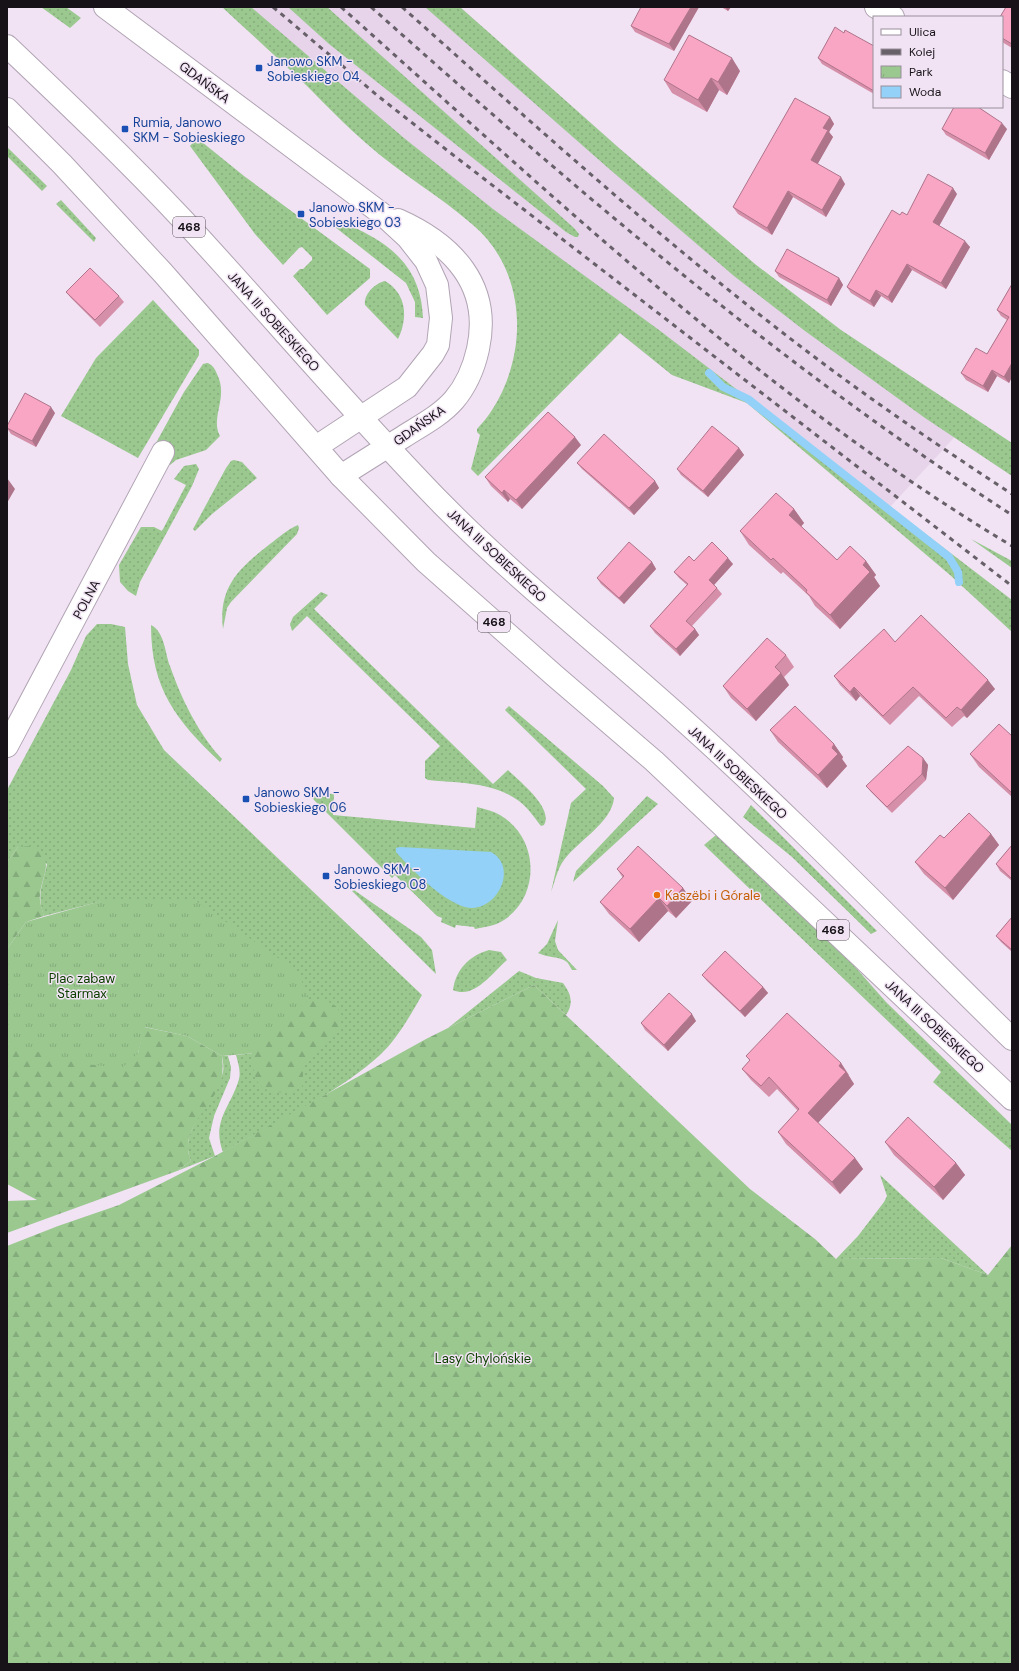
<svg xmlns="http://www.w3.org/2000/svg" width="1019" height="1671" font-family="'DM Sans',sans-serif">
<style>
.built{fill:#e7d4eb}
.grass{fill:url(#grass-dots)}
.forest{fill:url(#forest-firs)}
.park{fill:url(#park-tufts)}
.water{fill:#94d1f8}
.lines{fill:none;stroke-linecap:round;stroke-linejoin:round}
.stream{stroke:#94d1f8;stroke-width:8}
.minor-casing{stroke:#b1a4b4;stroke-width:24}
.secondary-casing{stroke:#b1a4b4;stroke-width:24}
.primary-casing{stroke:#b1a4b4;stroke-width:24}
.minor{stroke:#fff;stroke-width:22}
.secondary{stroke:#fff;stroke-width:22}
.primary{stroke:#fff;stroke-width:22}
.rail{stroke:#676069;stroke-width:3;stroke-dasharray:5 5;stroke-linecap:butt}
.wall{fill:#d68fa9}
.shaded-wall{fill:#ae748a}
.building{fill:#f9a6c5;stroke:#ae748a}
.transit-dot{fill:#1a4fb4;stroke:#f1e3f4;stroke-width:1.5}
.food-dot{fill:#e8710a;stroke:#f1e3f4;stroke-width:1.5}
.labels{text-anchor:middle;stroke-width:3;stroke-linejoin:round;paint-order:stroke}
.shield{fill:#f1e3f4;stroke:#585159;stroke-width:1}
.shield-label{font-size:12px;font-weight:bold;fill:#161217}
.transit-label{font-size:13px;fill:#164399;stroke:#f1e3f4;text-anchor:start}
.street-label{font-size:13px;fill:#161217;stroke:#f1e3f4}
.food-label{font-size:13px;fill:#c56008;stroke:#f1e3f4;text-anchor:start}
.park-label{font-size:13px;fill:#0e4100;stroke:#f1e3f4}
</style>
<defs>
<pattern id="grass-dots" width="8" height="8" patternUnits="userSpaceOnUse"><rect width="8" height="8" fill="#9ac88f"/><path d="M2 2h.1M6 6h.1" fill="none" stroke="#84ab7b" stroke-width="1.8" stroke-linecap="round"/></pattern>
<pattern id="forest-firs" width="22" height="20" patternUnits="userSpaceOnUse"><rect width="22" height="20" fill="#9ac88f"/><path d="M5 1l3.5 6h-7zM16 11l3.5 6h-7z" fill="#84ab7b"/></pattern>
<pattern id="park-tufts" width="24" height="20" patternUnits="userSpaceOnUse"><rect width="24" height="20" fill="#9ac88f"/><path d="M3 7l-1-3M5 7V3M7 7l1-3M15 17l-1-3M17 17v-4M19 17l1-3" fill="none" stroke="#84ab7b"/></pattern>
</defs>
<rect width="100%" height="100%" fill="#f1e3f4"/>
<path class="built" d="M231,7H460L753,267L962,429L891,506L876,512L747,403L671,374L619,333Z"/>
<g class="grass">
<path d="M41,7H66L81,18L70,28Z"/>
<path d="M222,7H251L404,138L493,209L659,330L1012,600V632L950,575L747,403L672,375L620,333L478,476L471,469L480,435L477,432V429C482,423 488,417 492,410C529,353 527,271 473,225C440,196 401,174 367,144C346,126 326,105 306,85C279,59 250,33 222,7Z"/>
<path d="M288,7H327L574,228L579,234L578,237H575L566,232L329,44Z"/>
<path d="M425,7H460L619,148L755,264L841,330L1012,443V476L925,418L805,331L734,276L607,167Z"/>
<path d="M197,138L244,176L370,269V278L327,315L293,276L300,269H303L312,260V257L302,247L299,248L283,265L255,234L190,146Z"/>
<path d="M7,147L47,186L42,191L7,156Z"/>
<path d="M61,200L96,238L94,242L56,204Z"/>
<path d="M339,221C386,240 421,263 423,318L415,317V302L406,283L335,227Z"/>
<path d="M385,281C407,294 408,318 398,339L365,305C363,295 375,283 385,281Z"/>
<path d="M153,300L199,350V355L138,458L61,416L96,358Z"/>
<path d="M207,363C212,364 215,369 217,374C229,398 210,417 220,436L206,450L176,460L170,465L168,464L174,453L156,443L184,392L203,364Z"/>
<path d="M234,460L242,462L257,478L212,514L195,531L193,529L226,468L231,461Z"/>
<path d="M196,464L199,469L192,486L140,582L136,596L128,591L120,582L119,565L141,527H154L162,531L186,485L174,479L184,466Z"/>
<path d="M298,525L299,528L297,534L231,602L227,608L223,629C218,587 239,568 270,544C278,538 288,529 298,525Z"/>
<path d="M971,539L1012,561V568Z"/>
<path d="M321,592L328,595L314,609L493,784L508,770C519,781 554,808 544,825L541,826C534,817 528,808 519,801C494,782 458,783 428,780L425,778V761L440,746L307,616L292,631L290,624L293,617Z"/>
<path d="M97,624H111L125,627L128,664L137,705L164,750L422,995C410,1016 397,1039 380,1055C337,1094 274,1123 223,1152C211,1121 231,1107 239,1079C241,1071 238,1063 236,1055L256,1053L196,901H102L44,916C36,895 43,885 47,864L18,847L7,862V790L71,670L86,636Z"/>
<path d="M151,625C165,632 165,654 170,666C181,698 199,735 222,759L220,762C176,720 151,689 151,625Z"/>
<path d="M509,706L603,786L614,798C612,822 578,841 564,860C557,869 555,882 551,892L571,803L586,789L505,710Z"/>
<path d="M314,793L334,794L333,815L475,828L477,807C484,809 493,811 500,815C539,838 541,895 504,920C495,926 485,927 475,929L474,927L456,925L455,928L441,922L442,918L437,916L395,875L392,878L314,800L312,797Z"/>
<path d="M647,796L658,804L573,882L576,871Z"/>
<path d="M751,805L877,931L871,934L792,857L743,817Z"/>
<path d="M716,835L826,934L886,1002L1012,1125V1151L933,1082L941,1072L704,845Z"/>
<path d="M354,890L421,937L432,950L436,974L352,891Z"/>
<path d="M558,920L555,941L558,950L577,970H572C570,967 569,964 567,962C559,956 548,958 538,953L547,944Z"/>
<path d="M489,950L501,952L507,960C493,972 474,1000 453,990C456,969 469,956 489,950Z"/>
<path d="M519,971L536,978L563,983C571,994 574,1003 566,1015L534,985L448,1028Z"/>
<path d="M222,1056H228L231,1067L230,1078L214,1116L209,1138L215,1156L177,1171L191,1161C177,1129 216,1102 223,1072C224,1068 223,1061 222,1056Z"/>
<path d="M880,1175L988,1275L941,1258L836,1259L858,1236L884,1202L887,1196Z"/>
</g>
<g class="forest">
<path d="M33,846C55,862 43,872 40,894C39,902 42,908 44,916L26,922L7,949V862L18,847Z"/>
<path d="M534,985L750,1189L815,1239L836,1259L941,1258L988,1275L1012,1245V1664H7V1246L58,1226L119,1205L215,1156L426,1039Z"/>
<path d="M309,999C318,999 333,1001 338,1009C353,1032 312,1048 304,1065C302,1072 304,1080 302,1087C290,1094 265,1096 257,1081C253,1072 252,1062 252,1053H256L271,1030Z"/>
<path d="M144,1027L187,1036L222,1056C223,1066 223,1075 220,1084C210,1109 178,1131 191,1161L177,1171L7,1233V1201L37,1200L7,1184V1043L138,1053Z"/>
</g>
<path class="park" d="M101,901H196L298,972L309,999L271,1030L256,1053L222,1056L187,1036L145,1027L138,1053L122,1068L76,1063L7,1043V949L26,922Z"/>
<path class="water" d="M400,847L491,852C520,868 495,915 465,907C441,900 412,870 396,852V848Z"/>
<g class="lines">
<path class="stream" d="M709,373L723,387L748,399L949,557L958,572L959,582"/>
<defs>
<g id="minor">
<path d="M876,7L893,17"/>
<path d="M1002,81L1012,87"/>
<path d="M7,746L163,452"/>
</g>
<g id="secondary">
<path d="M105,7L382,214L408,238L426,261L437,285L441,318L438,345L433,354L407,387L316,447"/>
<path d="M341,476C361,463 382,450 403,437C420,426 440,416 454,400C466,386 474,367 478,349C492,285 452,244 398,220"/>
</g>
<g id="primary">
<path d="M7,46C67,103 127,160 184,221C271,315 353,413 442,504C517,580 601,646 680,717C795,820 902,931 1012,1039"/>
<path d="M7,109L62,164L163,273L341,476L426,562L555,676L654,761L1012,1099"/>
</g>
</defs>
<use href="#minor" class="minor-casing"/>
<use href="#secondary" class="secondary-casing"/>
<use href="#primary" class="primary-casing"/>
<use href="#minor" class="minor"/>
<use href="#secondary" class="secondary"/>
<use href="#primary" class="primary"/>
<g class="rail">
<path d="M273,7L378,96L448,151L1012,586"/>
<path d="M341,7C554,197 765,398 1012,546"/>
<path d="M371,7C575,189 782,367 1012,515"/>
<path d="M402,7C532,123 661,240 800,346C868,398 940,447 1012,494"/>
</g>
</g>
<g class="wall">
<path d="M699,7L674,51L635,32L631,26Z"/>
<path d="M721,7H731L728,11Z"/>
<path d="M1012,7V48L1002,42V17Z"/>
<path d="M844,33L874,46V94L822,64L818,58Z"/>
<path d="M740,71L727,95L719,90L707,112L672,93L664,80Z"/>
<path d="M830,117L834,124L829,132L833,137L817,164L845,184L826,217L793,197L772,235L738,214L733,207Z"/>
<path d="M942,129H1007L989,160L946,135Z"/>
<path d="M957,194L939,226L970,247L946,289L912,270L892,303L881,296L874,307L851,293L847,287L900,215H907Z"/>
<path d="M775,271L839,278L843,285L831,306L779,277Z"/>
<path d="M1012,284V377L1009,383L997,376L988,392L966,380L961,373L987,354L1007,320L1001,316L997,310Z"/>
<path d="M66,292L119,296L124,302L100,327L71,298Z"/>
<path d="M55,413L36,447L11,434L7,428V426Z"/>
<path d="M581,445L522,509L510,499L508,502L491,486L485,477Z"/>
<path d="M739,448L744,455L708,497L681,475L677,469Z"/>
<path d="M577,463L655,481L659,488L634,515L582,469Z"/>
<path d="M794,509L804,523L801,526L837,560L866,561L876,575L874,577L880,586L840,629L815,606L809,596L783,572L781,574L749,545L740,531Z"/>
<path d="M694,561L733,564L714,585L717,588L722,594L692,626L695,629L699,635L680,656L655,633L650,626L687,585L679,578L674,572Z"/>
<path d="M652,562L656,569L624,604L601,584L597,578Z"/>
<path d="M895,642L995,689L967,718L964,716L952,727L919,696L890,725L860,696L856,701L840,685L834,676Z"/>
<path d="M786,655L794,667L784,677L789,685L756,721L731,698L723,686Z"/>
<path d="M770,730L834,744L843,757L842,759L847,766L827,788L778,742Z"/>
<path d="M1012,736V797L979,767L970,754Z"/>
<path d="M923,758L928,765L926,780L892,813L871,792L866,786Z"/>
<path d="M991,834L999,845L953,900L924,874L915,862L944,838Z"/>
<path d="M1012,845V881L1000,871L996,864Z"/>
<path d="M617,869L683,888L692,901L676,918L668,911L639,942L609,914L600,902L623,878Z"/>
<path d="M1012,917V952L1001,942L996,936Z"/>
<path d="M702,975L763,987L768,993L745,1017L707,981Z"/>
<path d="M696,1021L668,1051L645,1030L641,1023Z"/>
<path d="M746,1056L841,1063L849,1075H848L854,1084L818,1123L855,1158L863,1169L840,1194L786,1144L778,1132L798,1111L777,1089L769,1097L751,1080L742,1069L750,1061Z"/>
<path d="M885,1142L956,1163L965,1175L943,1200L894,1155Z"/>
</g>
<g class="shaded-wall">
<path d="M691,7H699L674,51L669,44Z"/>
<path d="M725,7H731L728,11Z"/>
<path d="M732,58L740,71L727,95L718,82Z"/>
<path d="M711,78L719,90L707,112L698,100Z"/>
<path d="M830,117L834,124L829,132L833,137L816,167L811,160L823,128Z"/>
<path d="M1002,123L1007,129L989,160L985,153Z"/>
<path d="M841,177L845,184L826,217L822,210Z"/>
<path d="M953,188L957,194L938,228L933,222Z"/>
<path d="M788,191L793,197L772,235L767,228Z"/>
<path d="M965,241L970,247L946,289L941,283Z"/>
<path d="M907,264L912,270L892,303L888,297Z"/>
<path d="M839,278L843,285L831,306L827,300Z"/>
<path d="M876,290L881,296L874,307L870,301Z"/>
<path d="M1012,363V377L1009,383L1004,377Z"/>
<path d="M992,370L997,376L988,392L983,386Z"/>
<path d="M51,407L55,413L36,447L32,441Z"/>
<path d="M575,437L581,445L522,509L516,500Z"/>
<path d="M739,448L744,455L708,497L703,491Z"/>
<path d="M7,478L15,489L7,503Z"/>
<path d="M655,481L659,488L634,515L629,508Z"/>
<path d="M504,490L510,499L508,502L502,493Z"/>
<path d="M794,509L804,523L799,529L789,515Z"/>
<path d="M728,558L733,564L713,586L709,580Z"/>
<path d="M866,561L876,575L874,577L880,586L840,629L830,615L863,565Z"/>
<path d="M652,562L656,569L624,604L619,598Z"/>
<path d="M695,629L699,635L680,656L676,649Z"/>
<path d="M781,673L789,685L756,721L747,709Z"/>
<path d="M988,680L995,689L967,718L961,710Z"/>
<path d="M854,687L860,696L856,701L850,692Z"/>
<path d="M834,744L843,757L842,759L847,766L827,788L818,775L832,748Z"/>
<path d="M923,758L928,765L926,780L922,774Z"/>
<path d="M991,834L999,845L953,900L945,888Z"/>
<path d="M683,888L692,901L676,918L667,906Z"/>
<path d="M659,898L668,911L639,942L630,929Z"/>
<path d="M763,987L768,993L745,1017L740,1011Z"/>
<path d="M692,1014L696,1021L668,1051L664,1045Z"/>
<path d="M841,1063L854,1084L816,1125L808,1113Z"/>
<path d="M855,1158L863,1169L840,1194L832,1182Z"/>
<path d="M956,1163L965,1175L943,1200L934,1187Z"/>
</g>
<g class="building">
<path d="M641,7H691L669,44L631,26Z"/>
<path d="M1006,7H1012V44L1002,38V17H1000Z"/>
<path d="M835,27L844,33L845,30L874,46V91L818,58Z"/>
<path d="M689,35L732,58L718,82L711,78L698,100L664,80Z"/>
<path d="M795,98L830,117L823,128L828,130L811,160L841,177L822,210L788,191L767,228L733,207Z"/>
<path d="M954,107H978L1002,123L985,153L942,129Z"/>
<path d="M928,174L953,188L933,222L965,241L941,283L907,264L888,297L876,290L870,301L847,287L892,210L900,215L902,212L907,215Z"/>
<path d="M787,249L839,278L827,300L775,271Z"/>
<path d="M90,268L119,296L95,320L66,292Z"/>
<path d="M1012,284V363L1004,377L992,370L983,386L961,373L976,348L987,354L1009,317L997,310Z"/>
<path d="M25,393L51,407L32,441L7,428V426Z"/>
<path d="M548,412L575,437L516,500L504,490L502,493L485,477Z"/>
<path d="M712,426L739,448L703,491L677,469Z"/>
<path d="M604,434L655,481L629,508L577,463Z"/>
<path d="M776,493L794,509L789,515L837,560L850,546L866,561L863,565L870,572L830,615L806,592L807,590L773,558L771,560L740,531Z"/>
<path d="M629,542L652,562L619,598L597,578Z"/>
<path d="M712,542L728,558L709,580L717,588L686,621L695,629L676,649L650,626L688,584L674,572L689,556L694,561Z"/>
<path d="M921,615L988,680L961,710L957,707L946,718L913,687L883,716L854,687L850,692L834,676L884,629L895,642Z"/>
<path d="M767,638L786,655L775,667L781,673L747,709L723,686Z"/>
<path d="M795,706L834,744L832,748L838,754L818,775L770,730Z"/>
<path d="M999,724L1012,736V793L970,754Z"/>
<path d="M908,746L923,758L922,774L887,807L866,786Z"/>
<path d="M969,813L991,834L945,888L915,862L940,835L944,838Z"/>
<path d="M1012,845V879L996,864Z"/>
<path d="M638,846L683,888L667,906L659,898L630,929L600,902L624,876L617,869Z"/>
<path d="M1012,917V950L996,936Z"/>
<path d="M725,951L763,987L740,1011L702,975Z"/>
<path d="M669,993L692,1014L664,1045L641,1023Z"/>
<path d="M787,1013L841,1063L839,1066L846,1072L808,1113L855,1158L832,1182L778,1132L799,1109L769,1077L761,1086L742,1069L750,1060L746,1056Z"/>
<path d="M908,1117L956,1163L934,1187L885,1142Z"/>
</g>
<g class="transit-dot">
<rect x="255" y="64" width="8" height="8" rx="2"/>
<rect x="121" y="125" width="8" height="8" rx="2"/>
<rect x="297" y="210" width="8" height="8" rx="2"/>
<rect x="242" y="795" width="8" height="8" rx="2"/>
<rect x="322" y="872" width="8" height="8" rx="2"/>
</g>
<circle class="food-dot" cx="657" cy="895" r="4"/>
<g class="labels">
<g class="shield">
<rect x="173" y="217" width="32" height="20" rx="3"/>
<rect x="478" y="612" width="32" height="20" rx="3"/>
<rect x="817" y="920" width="32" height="20" rx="3"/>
</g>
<g class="shield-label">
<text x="189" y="231">468</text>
<text x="494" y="626">468</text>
<text x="833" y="934">468</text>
</g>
<g class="transit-label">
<text x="267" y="66">Janowo SKM -<tspan x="267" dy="15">Sobieskiego 04</tspan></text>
<text x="133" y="127">Rumia, Janowo<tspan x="133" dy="15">SKM - Sobieskiego</tspan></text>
<text x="309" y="212">Janowo SKM -<tspan x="309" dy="15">Sobieskiego 03</tspan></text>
<text x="254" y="797">Janowo SKM -<tspan x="254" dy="15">Sobieskiego 06</tspan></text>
<text x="334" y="874">Janowo SKM -<tspan x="334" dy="15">Sobieskiego 08</tspan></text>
</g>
<g class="street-label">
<text transform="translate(205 82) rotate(37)" y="5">GDAŃSKA</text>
<text transform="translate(274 321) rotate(48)" y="5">JANA III SOBIESKIEGO</text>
<text transform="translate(419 425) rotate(-35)" y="5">GDAŃSKA</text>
<text transform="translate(497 555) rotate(43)" y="5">JANA III SOBIESKIEGO</text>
<text transform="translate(86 599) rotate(-62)" y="5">POLNA</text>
<text transform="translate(738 772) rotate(43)" y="5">JANA III SOBIESKIEGO</text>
<text transform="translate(935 1026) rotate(43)" y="5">JANA III SOBIESKIEGO</text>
</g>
<g class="food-label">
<text x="665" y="900">Kaszëbi i Górale</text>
</g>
<g class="park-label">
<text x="82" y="983">Plac zabaw<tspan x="82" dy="15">Starmax</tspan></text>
<text x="483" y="1363">Lasy Chylońskie</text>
</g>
</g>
<rect width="1019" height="1671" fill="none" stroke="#161217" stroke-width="16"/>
<rect x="873" y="16" width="130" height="92" fill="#f1e3f4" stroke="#998f9c"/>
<rect x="881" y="29" width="20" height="6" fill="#ffffff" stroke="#998f9c"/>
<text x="909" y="36" font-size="12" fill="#161217">Ulica</text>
<rect x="881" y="49" width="20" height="6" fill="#676069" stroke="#998f9c"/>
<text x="909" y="56" font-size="12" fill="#161217">Kolej</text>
<rect x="881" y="66" width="20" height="12" fill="url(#park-tufts)" stroke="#998f9c"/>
<text x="909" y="76" font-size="12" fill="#161217">Park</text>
<rect x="881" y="86" width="20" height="12" fill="#94d1f8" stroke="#998f9c"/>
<text x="909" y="96" font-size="12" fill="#161217">Woda</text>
</svg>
